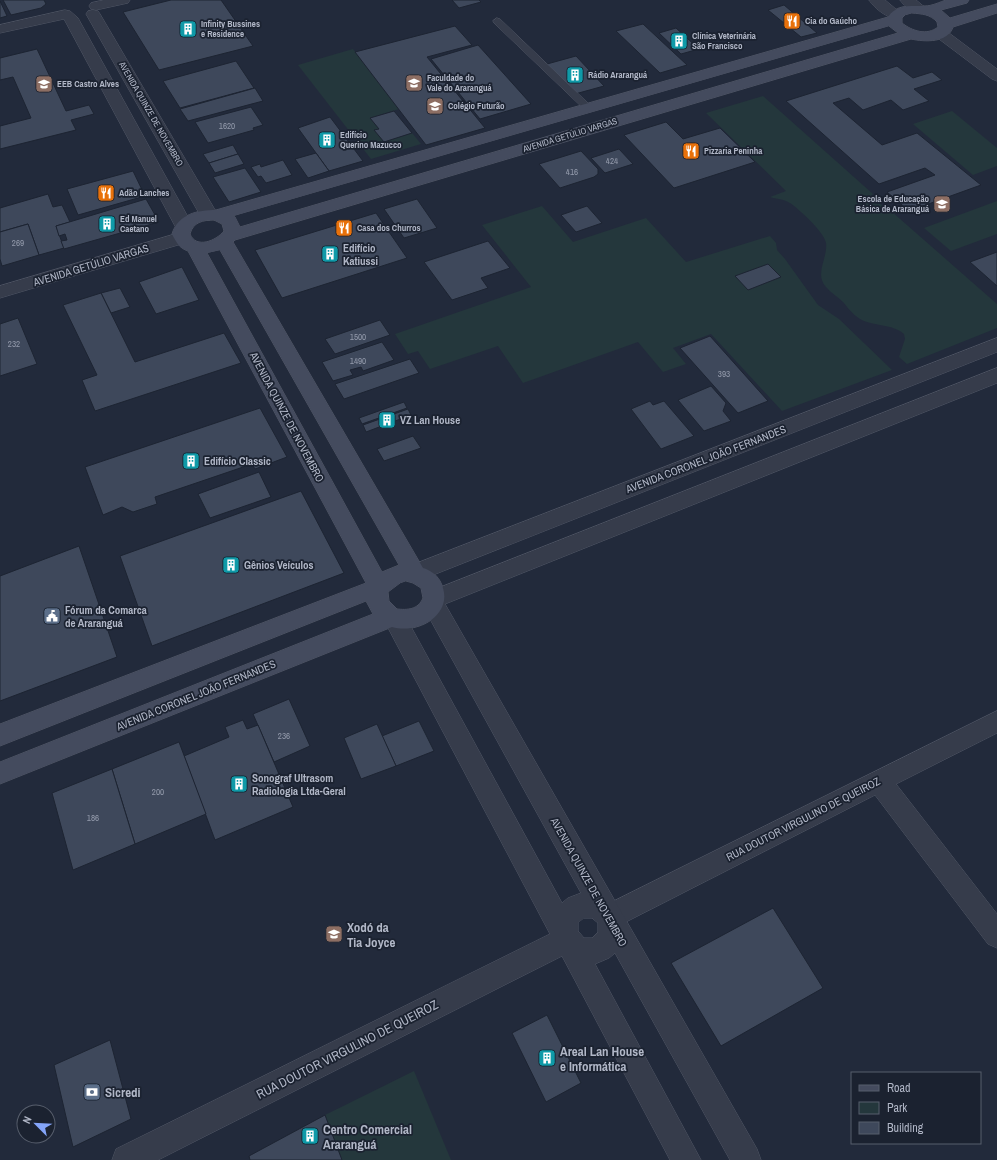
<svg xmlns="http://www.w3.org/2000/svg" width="997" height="1160" font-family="'Archivo Narrow',sans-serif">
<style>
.green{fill:#24373c}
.building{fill:#3e485b;stroke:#1d2432}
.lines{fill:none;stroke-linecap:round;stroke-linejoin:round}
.service-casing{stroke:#515766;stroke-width:1}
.minor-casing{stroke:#515766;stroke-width:1}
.tertiary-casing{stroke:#515766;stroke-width:1}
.secondary-casing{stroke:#515766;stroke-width:1}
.service{fill:#363c4b;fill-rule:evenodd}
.minor{fill:#363c4b;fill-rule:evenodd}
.tertiary{fill:#363c4b;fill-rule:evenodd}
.secondary{fill:#444b5e;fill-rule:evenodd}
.labels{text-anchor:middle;stroke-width:3.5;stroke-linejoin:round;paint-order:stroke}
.far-poi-label{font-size:9px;font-weight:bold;fill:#b1b7c7;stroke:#1b2230;text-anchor:start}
.far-street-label{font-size:9px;fill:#b1b7c7;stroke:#1b2230}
.number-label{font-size:9px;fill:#949bac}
.poi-label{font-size:11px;font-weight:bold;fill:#b1b7c7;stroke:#1b2230;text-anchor:start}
.street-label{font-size:11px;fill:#b1b7c7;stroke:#1b2230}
.near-poi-label{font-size:13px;font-weight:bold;fill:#b1b7c7;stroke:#1b2230;text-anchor:start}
.near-street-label{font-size:13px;fill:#b1b7c7;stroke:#1b2230}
</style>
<rect width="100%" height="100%" fill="#222a3b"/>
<g class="green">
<path d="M353,49L399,109L370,118L379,129L375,131L384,142L412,133L421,144L371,159L298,65Z"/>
<path d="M763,96L873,194L871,196L889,211H891L997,304V328L907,364L899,357L905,339L904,334C894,325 879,326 867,322C857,319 850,311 844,303C838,297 831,293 826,287C814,274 828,258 826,243C825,233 799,209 790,203C784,199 776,199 770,197L786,191L706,113Z"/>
<path d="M952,111L997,148V166L973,175L913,124Z"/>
<path d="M997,201V234L951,251L924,228Z"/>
<path d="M542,206L573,242L646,218L686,262L770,236L776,243L777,250L785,259L818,305L839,319L892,370L782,411L711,334L673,348L686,364L663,372L638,342L523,383L498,346L430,369L418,351L408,354L395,334L531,287L482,225Z"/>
<path d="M414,1071L451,1160H342L325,1115Z"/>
</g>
<g class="building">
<path d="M3,0H44L46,4L41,8L11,15Z"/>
<path d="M171,0H221L253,46L159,70L123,12Z"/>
<path d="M452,0H479L481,2L459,8Z"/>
<path d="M0,1L7,16L0,18Z"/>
<path d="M784,5L817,33L801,37L768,10Z"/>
<path d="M643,24L687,65L660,73L616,31Z"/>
<path d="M455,26L472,45L427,57L485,128L426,145L355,52Z"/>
<path d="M676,28L699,49L681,54L659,33Z"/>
<path d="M478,45L531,104L480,119L431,59Z"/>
<path d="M37,49L66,111L89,105L94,114L71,120L76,130L0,149V126L31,118L13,77L0,80V58Z"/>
<path d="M576,56L604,86L575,94L547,64Z"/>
<path d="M236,61L254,88L180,108L163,81Z"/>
<path d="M897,66L913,78L932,72L942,80L914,89L929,101L903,110L891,100L863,110L849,98L833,103L882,145L917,133L981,185L909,211L887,192L935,175L925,168L879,184L786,101Z"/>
<path d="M255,88L263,101L188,121L180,109Z"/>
<path d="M251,107L263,125L253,128L254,130L208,143L195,122Z"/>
<path d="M394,111L412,133L384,142L374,130L379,129L370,118Z"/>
<path d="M330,117L363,161L329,171L298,128Z"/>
<path d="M666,122L683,139L720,128L755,162L674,188L624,135Z"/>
<path d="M233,145L238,154L209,163L203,154Z"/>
<path d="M619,149L633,164L605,173L591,158Z"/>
<path d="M581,151L598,169V174L594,177L560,188L539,164Z"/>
<path d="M316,153L329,171L308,178L295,159Z"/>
<path d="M238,154L244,164L215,173L209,163Z"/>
<path d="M283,160L292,175L266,183L261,176L258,177L251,167L260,164L261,167Z"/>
<path d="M245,168L261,192L229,202L213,177Z"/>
<path d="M133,171L145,196L78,215L67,189Z"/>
<path d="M48,194L53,207L62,205L70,222L56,226L64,248L39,255L28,224L0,232V208Z"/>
<path d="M146,199L159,222L64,249L61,241L67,240L65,234L59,236L56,226Z"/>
<path d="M417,199L437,228L404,238L384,209Z"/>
<path d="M587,206L602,223L576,232L561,215Z"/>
<path d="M376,213L407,258L282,298L255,250Z"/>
<path d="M28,224L39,255L2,266L0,259V232Z"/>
<path d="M488,241L510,268L481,278L488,288L452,300L424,262Z"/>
<path d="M997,252V286L970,262Z"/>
<path d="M768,264L781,277L748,290L735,276Z"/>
<path d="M182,267L199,300L156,314L139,282Z"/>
<path d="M120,288L130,307L111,313L101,293Z"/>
<path d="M101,293L135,362L224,333L241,363L95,411L82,380L97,375L63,305Z"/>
<path d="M18,318L37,364L0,376V324Z"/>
<path d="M380,320L390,335L335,354L325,339Z"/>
<path d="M710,336L768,401L738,413L680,348Z"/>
<path d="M382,342L394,360L363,371L361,367L350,370L353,375L333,381L322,362Z"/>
<path d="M410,359L419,373L344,399L335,384Z"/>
<path d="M711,386L726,403L723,411L731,421L704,431L678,400Z"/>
<path d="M650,401L653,405L664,401L694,436L661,449L631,409Z"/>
<path d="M404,402L407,408L362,424L359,418Z"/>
<path d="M260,408L287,457L255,469L252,464L155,497L157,504L133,512L122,507L103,515L85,467Z"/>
<path d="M408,409L411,415L366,432L363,425Z"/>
<path d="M413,436L421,448L384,461L377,449Z"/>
<path d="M259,472L271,497L210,518L198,494Z"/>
<path d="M301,491L344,573L152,646L120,556Z"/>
<path d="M79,546L117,657L0,701V576Z"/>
<path d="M289,699L310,746L274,762L253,714Z"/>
<path d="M243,720L247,729L258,725L293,807L215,840L184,756L229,737L225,727Z"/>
<path d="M419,721L434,751L396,766L382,736Z"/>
<path d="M377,724L396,766L361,779L344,738Z"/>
<path d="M179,742L206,814L135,844L112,769Z"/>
<path d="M112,769L135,844L73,870L52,793Z"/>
<path d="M773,908L823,988L721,1046L671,963Z"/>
<path d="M547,1015L581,1083L546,1102L512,1033Z"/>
<path d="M110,1040L131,1119L73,1147L54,1065Z"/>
<path d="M325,1115L342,1160H250L249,1156Z"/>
</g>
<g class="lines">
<defs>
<path id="service" d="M497,18L500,19L591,106L593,108L591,110H585L494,23L493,21Z"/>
<g id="minor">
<path d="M182,232L188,234L191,238L188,242L0,298V286Z"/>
<path d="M997,711V733L896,784L997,914V948L988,944L875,795L618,926L609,930L600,926L596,917L600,908Z"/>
</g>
<g id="tertiary">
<path d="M104,0H130L128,3L96,10L91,9L89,6L91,3Z"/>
<path d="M869,0H885L903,15L901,18C890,21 875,9 869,0Z"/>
<path d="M900,0H916L927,9L925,12C916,14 905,8 900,0Z"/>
<path d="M65,10L70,11L78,18L193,226L190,230L184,231L178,230L175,226L64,19L0,33V25Z"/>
<path d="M93,10L98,11L100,14L218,215L215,219L209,220L203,219L200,215L86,14L88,11Z"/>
<path d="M940,29L945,30L997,69V81L992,79L935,36L933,33L935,30Z"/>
<path d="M997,338V352L423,579L415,582L407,579L404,573L407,567Z"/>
<path d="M997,368V383L445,604L757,1149L761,1160H730L615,953L609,958L595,964L701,1160H670L562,956L158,1160H112L116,1149L550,934L387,626L384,619L387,612L395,610L403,612L562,903L568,898L581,893L425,610L422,604L426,593ZM584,918H592L598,923V932L592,938H584L578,931V923Z"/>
</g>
<path id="secondary" d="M946,0H969L967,3L941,10L950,18L997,4V13L953,27C948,43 925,42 911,39L235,240L233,242L423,568C430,570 436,574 440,581C457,612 420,635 392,627L0,784V762L373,614L366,601L0,746V724L366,583L188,251C179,248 176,242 172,234C178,214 198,210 216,210L888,17C896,4 911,6 925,6C932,6 940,2 946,0ZM912,13C922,14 930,14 937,22L938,27C927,36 912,31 902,23V18L905,15ZM889,26L898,33L240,227L235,217L233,216ZM214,220L222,224L224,231C216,241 196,249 190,234C193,222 203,220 214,220ZM220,250L399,565L382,572L207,253ZM406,581L413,583L421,588L423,598C418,610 407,610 397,609L389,601L388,592L400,583Z"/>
</defs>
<use href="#service" class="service-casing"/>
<use href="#minor" class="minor-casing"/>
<use href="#tertiary" class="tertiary-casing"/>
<use href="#secondary" class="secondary-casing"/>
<use href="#service" class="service"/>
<use href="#minor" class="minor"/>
<use href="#tertiary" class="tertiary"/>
<use href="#secondary" class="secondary"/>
</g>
<defs>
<symbol id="restaurant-square" viewBox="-11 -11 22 22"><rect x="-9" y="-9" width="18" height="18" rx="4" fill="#e8710a" stroke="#1b2230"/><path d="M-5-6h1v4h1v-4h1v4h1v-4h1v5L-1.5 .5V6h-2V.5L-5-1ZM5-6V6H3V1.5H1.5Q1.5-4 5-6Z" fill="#fff"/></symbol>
<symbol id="building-square" viewBox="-11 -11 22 22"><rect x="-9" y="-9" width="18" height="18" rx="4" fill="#0f9aa8" stroke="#1b2230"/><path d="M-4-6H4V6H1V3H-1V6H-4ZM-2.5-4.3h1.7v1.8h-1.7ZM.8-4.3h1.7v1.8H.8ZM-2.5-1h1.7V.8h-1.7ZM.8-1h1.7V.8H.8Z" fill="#fff"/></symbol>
<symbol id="university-square" viewBox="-11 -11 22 22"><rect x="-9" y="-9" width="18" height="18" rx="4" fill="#8d6e63" stroke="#1b2230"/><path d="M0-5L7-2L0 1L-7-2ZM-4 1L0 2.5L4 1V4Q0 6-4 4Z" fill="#fff"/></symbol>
<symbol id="school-square" viewBox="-11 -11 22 22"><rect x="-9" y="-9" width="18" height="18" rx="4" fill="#8d6e63" stroke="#1b2230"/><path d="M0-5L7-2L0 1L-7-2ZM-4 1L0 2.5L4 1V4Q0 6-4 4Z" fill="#fff"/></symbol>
<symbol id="civic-square" viewBox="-11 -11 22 22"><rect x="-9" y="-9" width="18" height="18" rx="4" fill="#5c6f8a" stroke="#1b2230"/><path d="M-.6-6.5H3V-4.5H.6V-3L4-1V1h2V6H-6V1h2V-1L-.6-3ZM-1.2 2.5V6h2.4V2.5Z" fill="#fff"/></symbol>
<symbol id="bank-square" viewBox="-11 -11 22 22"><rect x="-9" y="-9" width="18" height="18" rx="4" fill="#5c6f8a" stroke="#1b2230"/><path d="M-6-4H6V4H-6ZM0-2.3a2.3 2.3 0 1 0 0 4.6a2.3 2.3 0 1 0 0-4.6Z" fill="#fff"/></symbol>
</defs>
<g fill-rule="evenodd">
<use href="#restaurant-square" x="782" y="11" width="20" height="20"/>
<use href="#building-square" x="178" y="19" width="20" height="20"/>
<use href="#building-square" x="669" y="31" width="20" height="20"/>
<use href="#building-square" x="565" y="65" width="20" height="20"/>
<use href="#university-square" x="404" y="73" width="20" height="20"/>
<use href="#school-square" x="34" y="74" width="20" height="20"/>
<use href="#school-square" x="425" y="96" width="20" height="20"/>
<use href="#building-square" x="317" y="130" width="20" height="20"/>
<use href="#restaurant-square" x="681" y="141" width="20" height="20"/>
<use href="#restaurant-square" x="96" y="183" width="20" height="20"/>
<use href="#school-square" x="932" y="194" width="20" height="20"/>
<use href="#building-square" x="97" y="214" width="20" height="20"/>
<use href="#restaurant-square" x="334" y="218" width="20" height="20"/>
<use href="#building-square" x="320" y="244" width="20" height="20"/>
<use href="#building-square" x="377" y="410" width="20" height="20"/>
<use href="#building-square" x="181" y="451" width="20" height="20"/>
<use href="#building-square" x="221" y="555" width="20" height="20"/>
<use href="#civic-square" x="42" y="606" width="20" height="20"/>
<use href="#building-square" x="229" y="774" width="20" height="20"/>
<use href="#school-square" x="324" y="924" width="20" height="20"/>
<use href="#building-square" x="537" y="1048" width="20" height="20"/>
<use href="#bank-square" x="82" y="1082" width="20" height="20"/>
<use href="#building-square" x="300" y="1126" width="20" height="20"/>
</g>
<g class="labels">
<g class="far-poi-label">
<text x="805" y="24">Cia do Gaúcho</text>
<text x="201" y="27">Infinity Bussines<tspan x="201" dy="10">e Residence</tspan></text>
<text x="692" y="39">Clínica Veterinária<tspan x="692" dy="10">São Francisco</tspan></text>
<text x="588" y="78">Rádio Araranguá</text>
<text x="427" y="81">Faculdade do<tspan x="427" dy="10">Vale do Araranguá</tspan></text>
<text x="57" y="87">EEB Castro Alves</text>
<text x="448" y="109">Colégio Futurão</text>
<text x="340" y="138">Edifício<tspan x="340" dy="10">Querino Mazucco</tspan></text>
<text x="704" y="154">Pizzaria Peninha</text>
<text x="119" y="196">Adão Lanches</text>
<text x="929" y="202" text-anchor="end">Escola de Educação<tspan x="929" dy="10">Básica de Araranguá</tspan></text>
<text x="120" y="222">Ed Manuel<tspan x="120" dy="10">Caetano</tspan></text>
<text x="357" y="231">Casa dos Churros</text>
</g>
<g class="far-street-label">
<text transform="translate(151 114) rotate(60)" y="3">AVENIDA QUINZE DE NOVEMBRO</text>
<text transform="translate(570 135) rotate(-17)" y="3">AVENIDA GETÚLIO VARGAS</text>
</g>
<g class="number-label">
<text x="227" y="129">1620</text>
<text x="612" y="164">424</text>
<text x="572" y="175">416</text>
<text x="18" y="246">269</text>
<text x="358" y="340">1500</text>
<text x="14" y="347">232</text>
<text x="358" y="364">1490</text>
<text x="724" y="377">393</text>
<text x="284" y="739">236</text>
<text x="158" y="795">200</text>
<text x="93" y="821">186</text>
</g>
<g class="poi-label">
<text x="343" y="252">Edifício<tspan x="343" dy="13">Katiussi</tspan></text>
<text x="400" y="424">VZ Lan House</text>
<text x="204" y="465">Edifício Classic</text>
<text x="244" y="569">Gênios Veículos</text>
<text x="65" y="614">Fórum da Comarca<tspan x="65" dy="13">de Araranguá</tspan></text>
<text x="252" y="782">Sonograf Ultrasom<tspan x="252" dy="13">Radiologia Ltda-Geral</tspan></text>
</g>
<g class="street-label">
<text transform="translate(91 265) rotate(-17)" y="4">AVENIDA GETÚLIO VARGAS</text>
<text transform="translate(287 417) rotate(62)" y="4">AVENIDA QUINZE DE NOVEMBRO</text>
<text transform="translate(706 459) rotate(-21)" y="4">AVENIDA CORONEL JOÃO FERNANDES</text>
<text transform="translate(196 695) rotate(-22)" y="4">AVENIDA CORONEL JOÃO FERNANDES</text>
<text transform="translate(803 819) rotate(-27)" y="4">RUA DOUTOR VIRGULINO DE QUEIROZ</text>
<text transform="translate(589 882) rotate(61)" y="4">AVENIDA QUINZE DE NOVEMBRO</text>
</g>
<g class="near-poi-label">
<text x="347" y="932">Xodó da<tspan x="347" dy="15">Tia Joyce</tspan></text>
<text x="560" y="1056">Areal Lan House<tspan x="560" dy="15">e Informática</tspan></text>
<text x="105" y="1097">Sicredi</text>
<text x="323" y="1134">Centro Comercial<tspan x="323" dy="15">Araranguá</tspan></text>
</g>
<g class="near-street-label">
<text transform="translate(347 1049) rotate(-27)" y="5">RUA DOUTOR VIRGULINO DE QUEIROZ</text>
</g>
</g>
<rect x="851" y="1072" width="130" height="72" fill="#1b2230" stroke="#575e6c"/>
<rect x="859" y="1085" width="20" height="6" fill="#444b5e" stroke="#575e6c"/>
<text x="887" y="1092" font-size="12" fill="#b1b7c7">Road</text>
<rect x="859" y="1102" width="20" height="12" fill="#24373c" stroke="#575e6c"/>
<text x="887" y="1112" font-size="12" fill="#b1b7c7">Park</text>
<rect x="859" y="1122" width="20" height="12" fill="#3e485b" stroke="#575e6c"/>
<text x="887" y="1132" font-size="12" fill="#b1b7c7">Building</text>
<g transform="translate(36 1124) rotate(294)"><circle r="19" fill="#1b2230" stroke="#575e6c"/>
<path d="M0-3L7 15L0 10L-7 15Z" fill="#84a5f9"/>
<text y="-6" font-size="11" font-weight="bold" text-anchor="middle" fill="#b1b7c7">N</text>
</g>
</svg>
